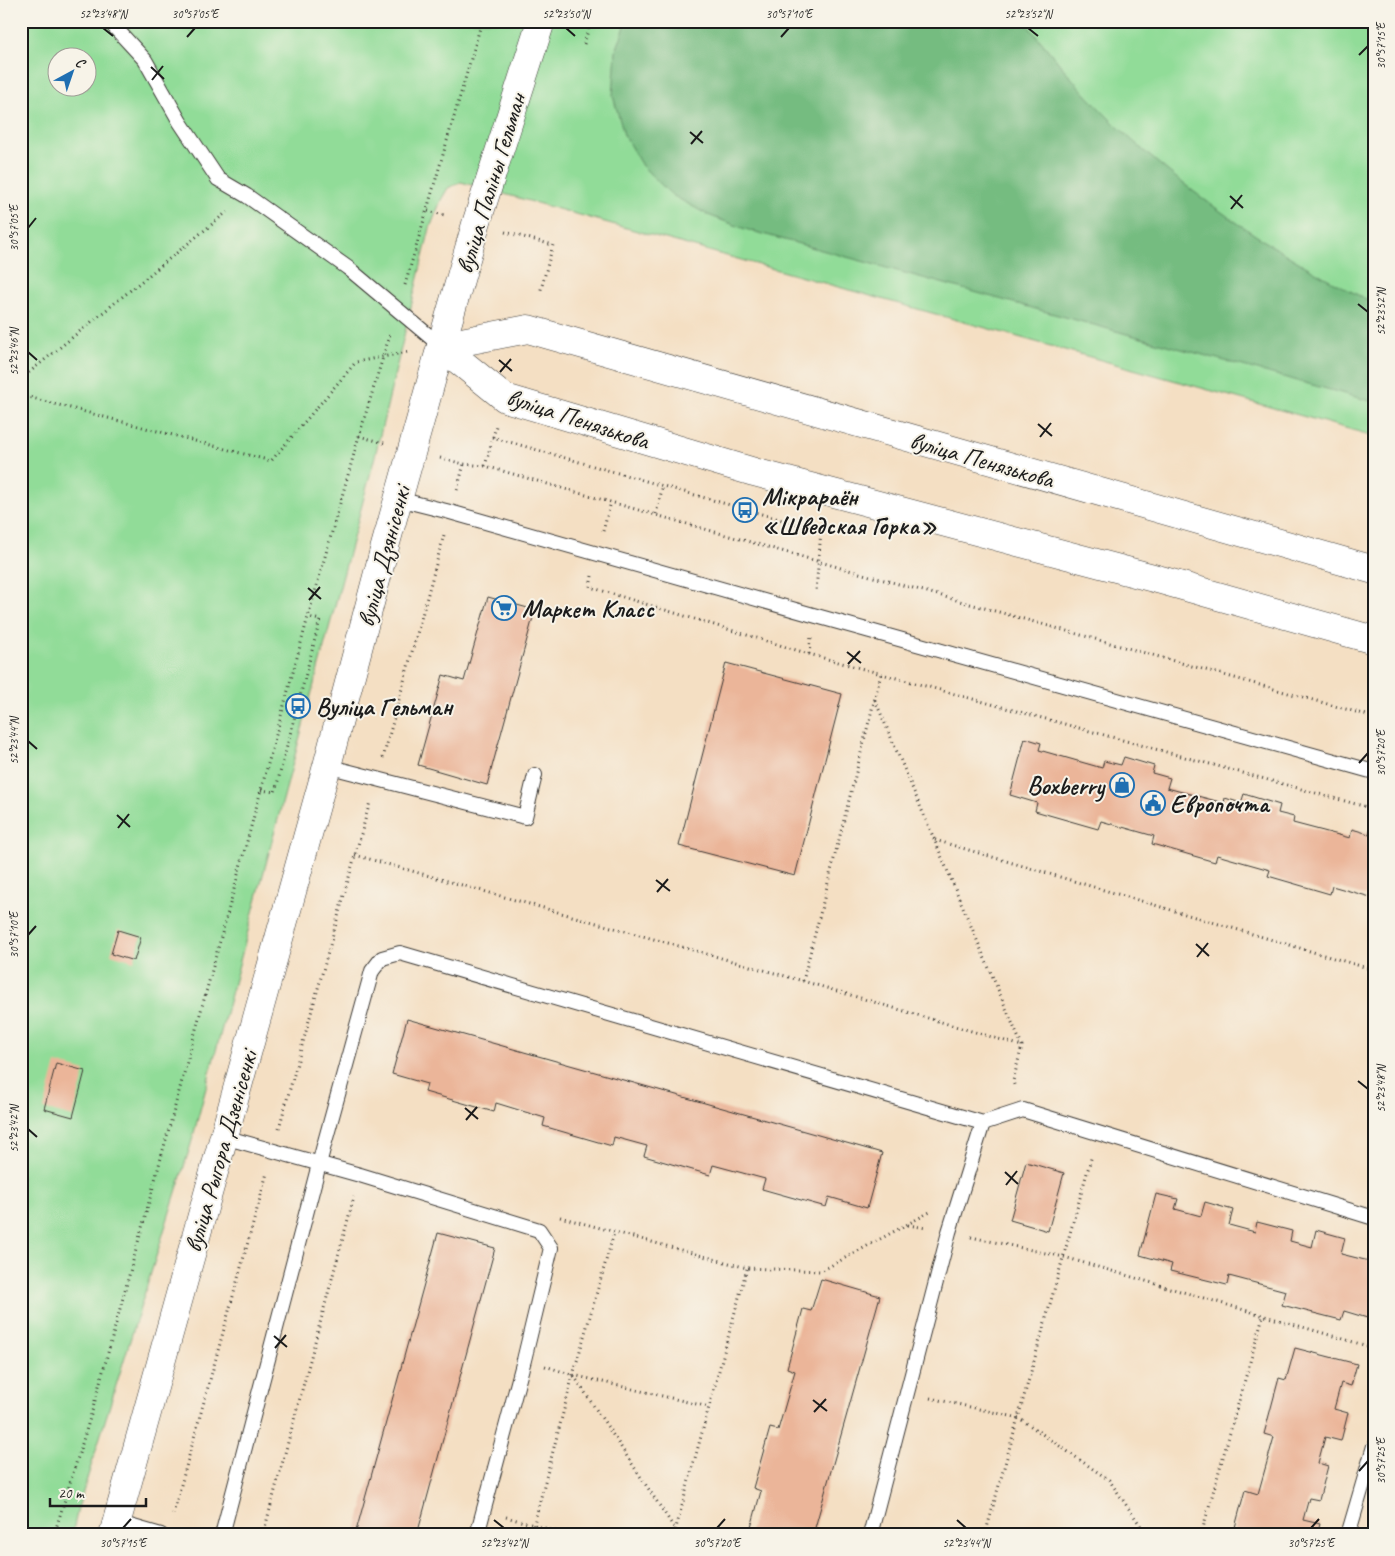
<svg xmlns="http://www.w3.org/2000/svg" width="1395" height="1556" font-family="Caveat,sans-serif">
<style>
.green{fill:#91dc98;stroke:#567c5a;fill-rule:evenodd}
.forest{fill:#74bc80;stroke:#486c4e}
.building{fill:#ebb599}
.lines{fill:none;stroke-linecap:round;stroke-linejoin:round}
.service-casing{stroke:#3c3935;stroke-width:16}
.minor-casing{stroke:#3c3935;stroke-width:29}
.path{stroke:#3c3935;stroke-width:3;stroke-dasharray:1 4;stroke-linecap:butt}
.service{stroke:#fff;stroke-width:14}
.minor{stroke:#fff;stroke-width:28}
.ticks{fill:none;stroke:#1c1c1c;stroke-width:2}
.labels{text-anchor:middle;stroke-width:4;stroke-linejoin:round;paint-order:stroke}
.street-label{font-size:25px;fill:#1c1c1c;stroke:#f7f3e8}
.poi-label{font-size:25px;font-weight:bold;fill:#1c1c1c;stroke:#f7f3e8;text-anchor:start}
.neatline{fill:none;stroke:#1c1c1c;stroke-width:2}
.ticks-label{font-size:12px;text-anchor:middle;fill:#1c1c1c}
</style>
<rect width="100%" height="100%" fill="#f7f3e8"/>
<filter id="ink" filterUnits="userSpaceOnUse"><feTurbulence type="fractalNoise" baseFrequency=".02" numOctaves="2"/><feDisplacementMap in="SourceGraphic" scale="10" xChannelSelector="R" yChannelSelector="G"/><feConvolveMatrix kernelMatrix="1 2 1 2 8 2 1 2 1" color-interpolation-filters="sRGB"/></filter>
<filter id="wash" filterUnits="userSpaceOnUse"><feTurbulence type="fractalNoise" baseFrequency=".0096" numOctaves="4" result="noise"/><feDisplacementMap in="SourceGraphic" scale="20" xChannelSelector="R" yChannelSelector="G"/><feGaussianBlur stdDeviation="1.12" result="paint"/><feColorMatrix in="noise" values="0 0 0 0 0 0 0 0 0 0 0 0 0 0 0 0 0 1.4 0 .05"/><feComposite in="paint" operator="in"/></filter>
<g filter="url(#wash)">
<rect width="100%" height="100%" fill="#f4dfc3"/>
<path class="green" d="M21,21H1374V436L461,182L448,188L441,200L430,228L374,460L191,1144L78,1508L72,1535H21ZM58,58H88V88H58Z"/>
<path class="forest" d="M627,21H1024C1049,50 1072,81 1099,108C1173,185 1278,256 1374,303V402L745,229L708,215L672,195L642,166L624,135L613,96L616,51Z"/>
<g id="blocks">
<g class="building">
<path d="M488,597L535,610L487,785L418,765L443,675L464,681Z"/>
<path d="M726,663L842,694L795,876L679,846Z"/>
<path d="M1025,738L1041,743L1039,750L1102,768L1104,761L1121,765L1124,757L1154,766L1152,773L1170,778L1167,788L1224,803L1225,798L1241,803L1244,794L1280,805L1278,813L1294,817L1293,823L1350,838L1352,829L1369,834L1371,826L1374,827V898L1332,886L1330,894L1268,876L1270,870L1217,855L1215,862L1152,844L1154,836L1101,821L1098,829L1035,811L1037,803L1010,795Z"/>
<path d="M118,930L141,937L134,961L111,954Z"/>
<path d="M407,1019L882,1153L867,1208L829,1197L826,1207L762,1189L765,1179L713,1165L710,1175L644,1156L647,1146L614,1137L612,1146L543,1126L545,1118L496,1103L494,1112L425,1092L427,1084L392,1074Z"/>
<path d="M56,1063L85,1071L73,1117L44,1109Z"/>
<path d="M1026,1162L1064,1173L1048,1231L1010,1220Z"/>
<path d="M1156,1194L1178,1199L1175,1209L1201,1216L1205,1202L1233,1210L1229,1225L1255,1232L1257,1222L1292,1231L1290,1241L1312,1247L1316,1230L1345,1238L1341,1254L1369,1261L1372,1250L1374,1251V1320L1344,1311L1341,1320L1282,1305L1286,1291L1229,1276L1227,1285L1170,1271L1172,1264L1140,1255Z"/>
<path d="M438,1233L495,1248L417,1535H355Z"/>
<path d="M821,1279L880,1296L813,1535H749L761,1491L753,1488L770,1428L778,1430L795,1371L787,1368L803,1309L811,1311Z"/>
<path d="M1295,1348L1357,1364L1351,1386L1341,1383L1334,1409L1348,1413L1341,1441L1325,1437L1318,1463L1328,1466L1319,1500L1309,1498L1303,1520L1320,1524L1317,1535H1233L1245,1490L1258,1494L1274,1437L1264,1434L1279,1378L1286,1380Z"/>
</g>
</g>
</g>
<g filter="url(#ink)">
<use href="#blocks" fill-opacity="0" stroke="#3c3935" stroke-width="1"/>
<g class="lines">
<defs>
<g id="service">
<path d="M109,21L145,60L180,122L218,179L247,196L348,268L441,346"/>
<path d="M398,499L450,512L813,615L1374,772"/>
<path d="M327,766L525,817L535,775"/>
<path d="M983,1123L1023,1110L1374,1218"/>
<path d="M224,1137L360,1175L539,1230L551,1248L524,1360L477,1535"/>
<path d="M116,1522L161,1535"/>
<path d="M222,1535L323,1149L372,971L382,958L400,953L983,1123L949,1232L870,1535"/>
<path d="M1348,1535L1374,1446"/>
</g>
<g id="minor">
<path d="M441,346L505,398L754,472L1161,580L1374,640"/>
<path d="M441,346L528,329L1374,570"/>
<path d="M113,1535L327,766L384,550L441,346L476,224L541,21"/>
</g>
</defs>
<use href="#service" class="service-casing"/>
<use href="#minor" class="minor-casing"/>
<g class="path">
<path d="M584,44L591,21"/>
<path d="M428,211L447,216"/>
<path d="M505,232L553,245L540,293"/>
<path d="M405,285L482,21"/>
<path d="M21,379L227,212"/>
<path d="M21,395L271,461L356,362L408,352"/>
<path d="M359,436L384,443"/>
<path d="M492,437L821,531L816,591"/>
<path d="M440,458L464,464L485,466L820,562L1374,717"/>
<path d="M485,466L496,426"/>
<path d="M457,490L464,464"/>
<path d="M656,514L663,485"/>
<path d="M603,531L611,502"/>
<path d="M592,576L590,587L809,654L1374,809"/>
<path d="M809,654L811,637"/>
<path d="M875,700L1022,1046L1013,1081L1015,1088"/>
<path d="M298,706L311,710"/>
<path d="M383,758L444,535"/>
<path d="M261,790L275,792L320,620L308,617"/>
<path d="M935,840L1374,970"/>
<path d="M355,855L803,981L1022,1046"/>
<path d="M803,981L881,674"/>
<path d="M279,1128L370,802"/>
<path d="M560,1217L747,1268L821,1271L930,1212"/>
<path d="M908,1225L926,1228"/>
<path d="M971,1237L1064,1257L1374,1348"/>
<path d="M545,1366L573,1375L709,1407"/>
<path d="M574,1376L675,1529"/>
<path d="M930,1398L1019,1418L1109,1480L1147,1535"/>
<path d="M173,1514L267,1173"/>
<path d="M506,1517L569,1535"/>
<path d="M54,1535L93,1408L308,617L359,436L390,334"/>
<path d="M263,1535L354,1197"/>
<path d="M531,1535L573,1375L614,1233"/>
<path d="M674,1535L747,1268"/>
<path d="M985,1535L1092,1155"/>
<path d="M1201,1535L1263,1316"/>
</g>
<use href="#service" class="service"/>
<use href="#minor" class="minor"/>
</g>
</g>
<path class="ticks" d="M103,28L113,36M566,28L575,36M1028,28L1038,36M187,37L195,28M781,37L789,28M1359,55L1368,46M151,67L164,79M152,80L163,66M690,132L703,143M691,144L702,131M1230,196L1243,208M1231,209L1242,195M28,228L36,218M1358,304L1368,312M28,352L37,360M499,360L512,371M500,372L511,359M1038,424L1052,436M1040,437L1051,423M308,588L321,599M309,600L320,587M847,652L861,663M848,664L860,651M28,741L37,749M1359,763L1368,753M117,815L130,827M118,828L129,814M656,880L670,891M657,892L668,879M28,935L36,926M1196,944L1209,956M1197,957L1208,943M1358,1081L1368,1089M465,1108L478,1119M466,1120L477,1107M28,1129L37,1137M1005,1172L1018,1184M1006,1185L1017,1171M274,1336L287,1347M275,1348L286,1335M813,1400L827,1411M814,1412L826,1399M1359,1471L1368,1461M494,1520L504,1528M957,1520L966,1528M123,1528L131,1519M717,1528L725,1519M1311,1528L1319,1519"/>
<defs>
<symbol id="bus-ring" viewBox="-11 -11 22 22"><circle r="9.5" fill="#f7f3e8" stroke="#1f6fb2" stroke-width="1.5"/><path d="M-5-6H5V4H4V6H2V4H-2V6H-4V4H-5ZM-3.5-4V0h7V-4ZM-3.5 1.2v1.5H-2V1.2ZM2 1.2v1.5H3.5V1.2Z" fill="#1f6fb2"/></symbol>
<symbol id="supermarket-ring" viewBox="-11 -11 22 22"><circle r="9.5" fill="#f7f3e8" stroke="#1f6fb2" stroke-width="1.5"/><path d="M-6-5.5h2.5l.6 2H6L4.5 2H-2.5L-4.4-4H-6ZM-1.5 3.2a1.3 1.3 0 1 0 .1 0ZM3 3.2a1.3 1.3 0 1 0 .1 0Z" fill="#1f6fb2"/></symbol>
<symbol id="shop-ring" viewBox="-11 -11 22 22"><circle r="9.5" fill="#f7f3e8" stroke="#1f6fb2" stroke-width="1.5"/><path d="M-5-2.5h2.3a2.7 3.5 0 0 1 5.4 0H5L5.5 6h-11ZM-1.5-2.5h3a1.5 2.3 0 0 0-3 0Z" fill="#1f6fb2"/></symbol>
<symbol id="civic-ring" viewBox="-11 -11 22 22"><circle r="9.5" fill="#f7f3e8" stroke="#1f6fb2" stroke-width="1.5"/><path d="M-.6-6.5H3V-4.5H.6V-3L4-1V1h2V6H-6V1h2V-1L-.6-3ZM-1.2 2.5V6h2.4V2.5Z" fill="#1f6fb2"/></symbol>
</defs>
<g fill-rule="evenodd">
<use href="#bus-ring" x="731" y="496" width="28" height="28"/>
<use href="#supermarket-ring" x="490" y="594" width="28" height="28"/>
<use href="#bus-ring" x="284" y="692" width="28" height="28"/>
<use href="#shop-ring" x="1108" y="771" width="28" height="28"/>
<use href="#civic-ring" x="1139" y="789" width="28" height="28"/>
</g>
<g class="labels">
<g class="street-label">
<text transform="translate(490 183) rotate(-73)" y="9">вуліца Паліны Гельман</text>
<text transform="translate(578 418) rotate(18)" y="9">вуліца Пенязькова</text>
<text transform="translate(982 459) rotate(16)" y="9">вуліца Пенязькова</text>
<text transform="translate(383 556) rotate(-75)" y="9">вуліца Дзянісенкі</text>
<text transform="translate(220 1151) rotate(-74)" y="9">вуліца Рыгора Дзенісенкі</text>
</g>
<g class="poi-label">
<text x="762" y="505">Мікрараён<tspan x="762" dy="29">«Шведская Горка»</tspan></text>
<text x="522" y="617">Маркет Класс</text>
<text x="316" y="715">Вуліца Гельман</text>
<text x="1104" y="794" text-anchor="end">Boxberry</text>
<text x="1170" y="812">Европочта</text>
</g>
</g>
<rect width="1395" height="1556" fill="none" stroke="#f7f3e8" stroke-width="55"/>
<g transform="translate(72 72) rotate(40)"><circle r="24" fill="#f7f3e8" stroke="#9f9d96"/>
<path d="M0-4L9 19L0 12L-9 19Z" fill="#1f6fb2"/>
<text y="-8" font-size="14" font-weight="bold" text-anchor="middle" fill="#1c1c1c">С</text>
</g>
<path d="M50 1498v8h96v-8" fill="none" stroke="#1c1c1c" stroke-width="2.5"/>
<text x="58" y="1498" font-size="15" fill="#1c1c1c" stroke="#f7f3e8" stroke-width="4" paint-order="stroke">20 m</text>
<rect x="28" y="28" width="1340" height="1500" class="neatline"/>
<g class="ticks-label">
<text x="103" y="18">52°23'48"N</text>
<text x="195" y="18">30°57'05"E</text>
<text x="566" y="18">52°23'50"N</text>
<text x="789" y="18">30°57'10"E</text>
<text x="1028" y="18">52°23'52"N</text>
<text transform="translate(1381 46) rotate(-90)" y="4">30°57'15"E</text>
<text transform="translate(14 228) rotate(-90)" y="4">30°57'05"E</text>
<text transform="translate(1381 312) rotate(-90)" y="4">52°23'52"N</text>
<text transform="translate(14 352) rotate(-90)" y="4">52°23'46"N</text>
<text transform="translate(14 741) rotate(-90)" y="4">52°23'44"N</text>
<text transform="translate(1381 753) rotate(-90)" y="4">30°57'20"E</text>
<text transform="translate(14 935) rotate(-90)" y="4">30°57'10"E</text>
<text transform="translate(1381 1089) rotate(-90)" y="4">52°23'48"N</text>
<text transform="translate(14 1129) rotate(-90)" y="4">52°23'42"N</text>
<text transform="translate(1381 1461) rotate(-90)" y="4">30°57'25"E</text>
<text x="123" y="1547">30°57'15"E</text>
<text x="504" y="1547">52°23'42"N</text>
<text x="717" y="1547">30°57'20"E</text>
<text x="966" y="1547">52°23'44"N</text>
<text x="1311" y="1547">30°57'25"E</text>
</g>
</svg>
